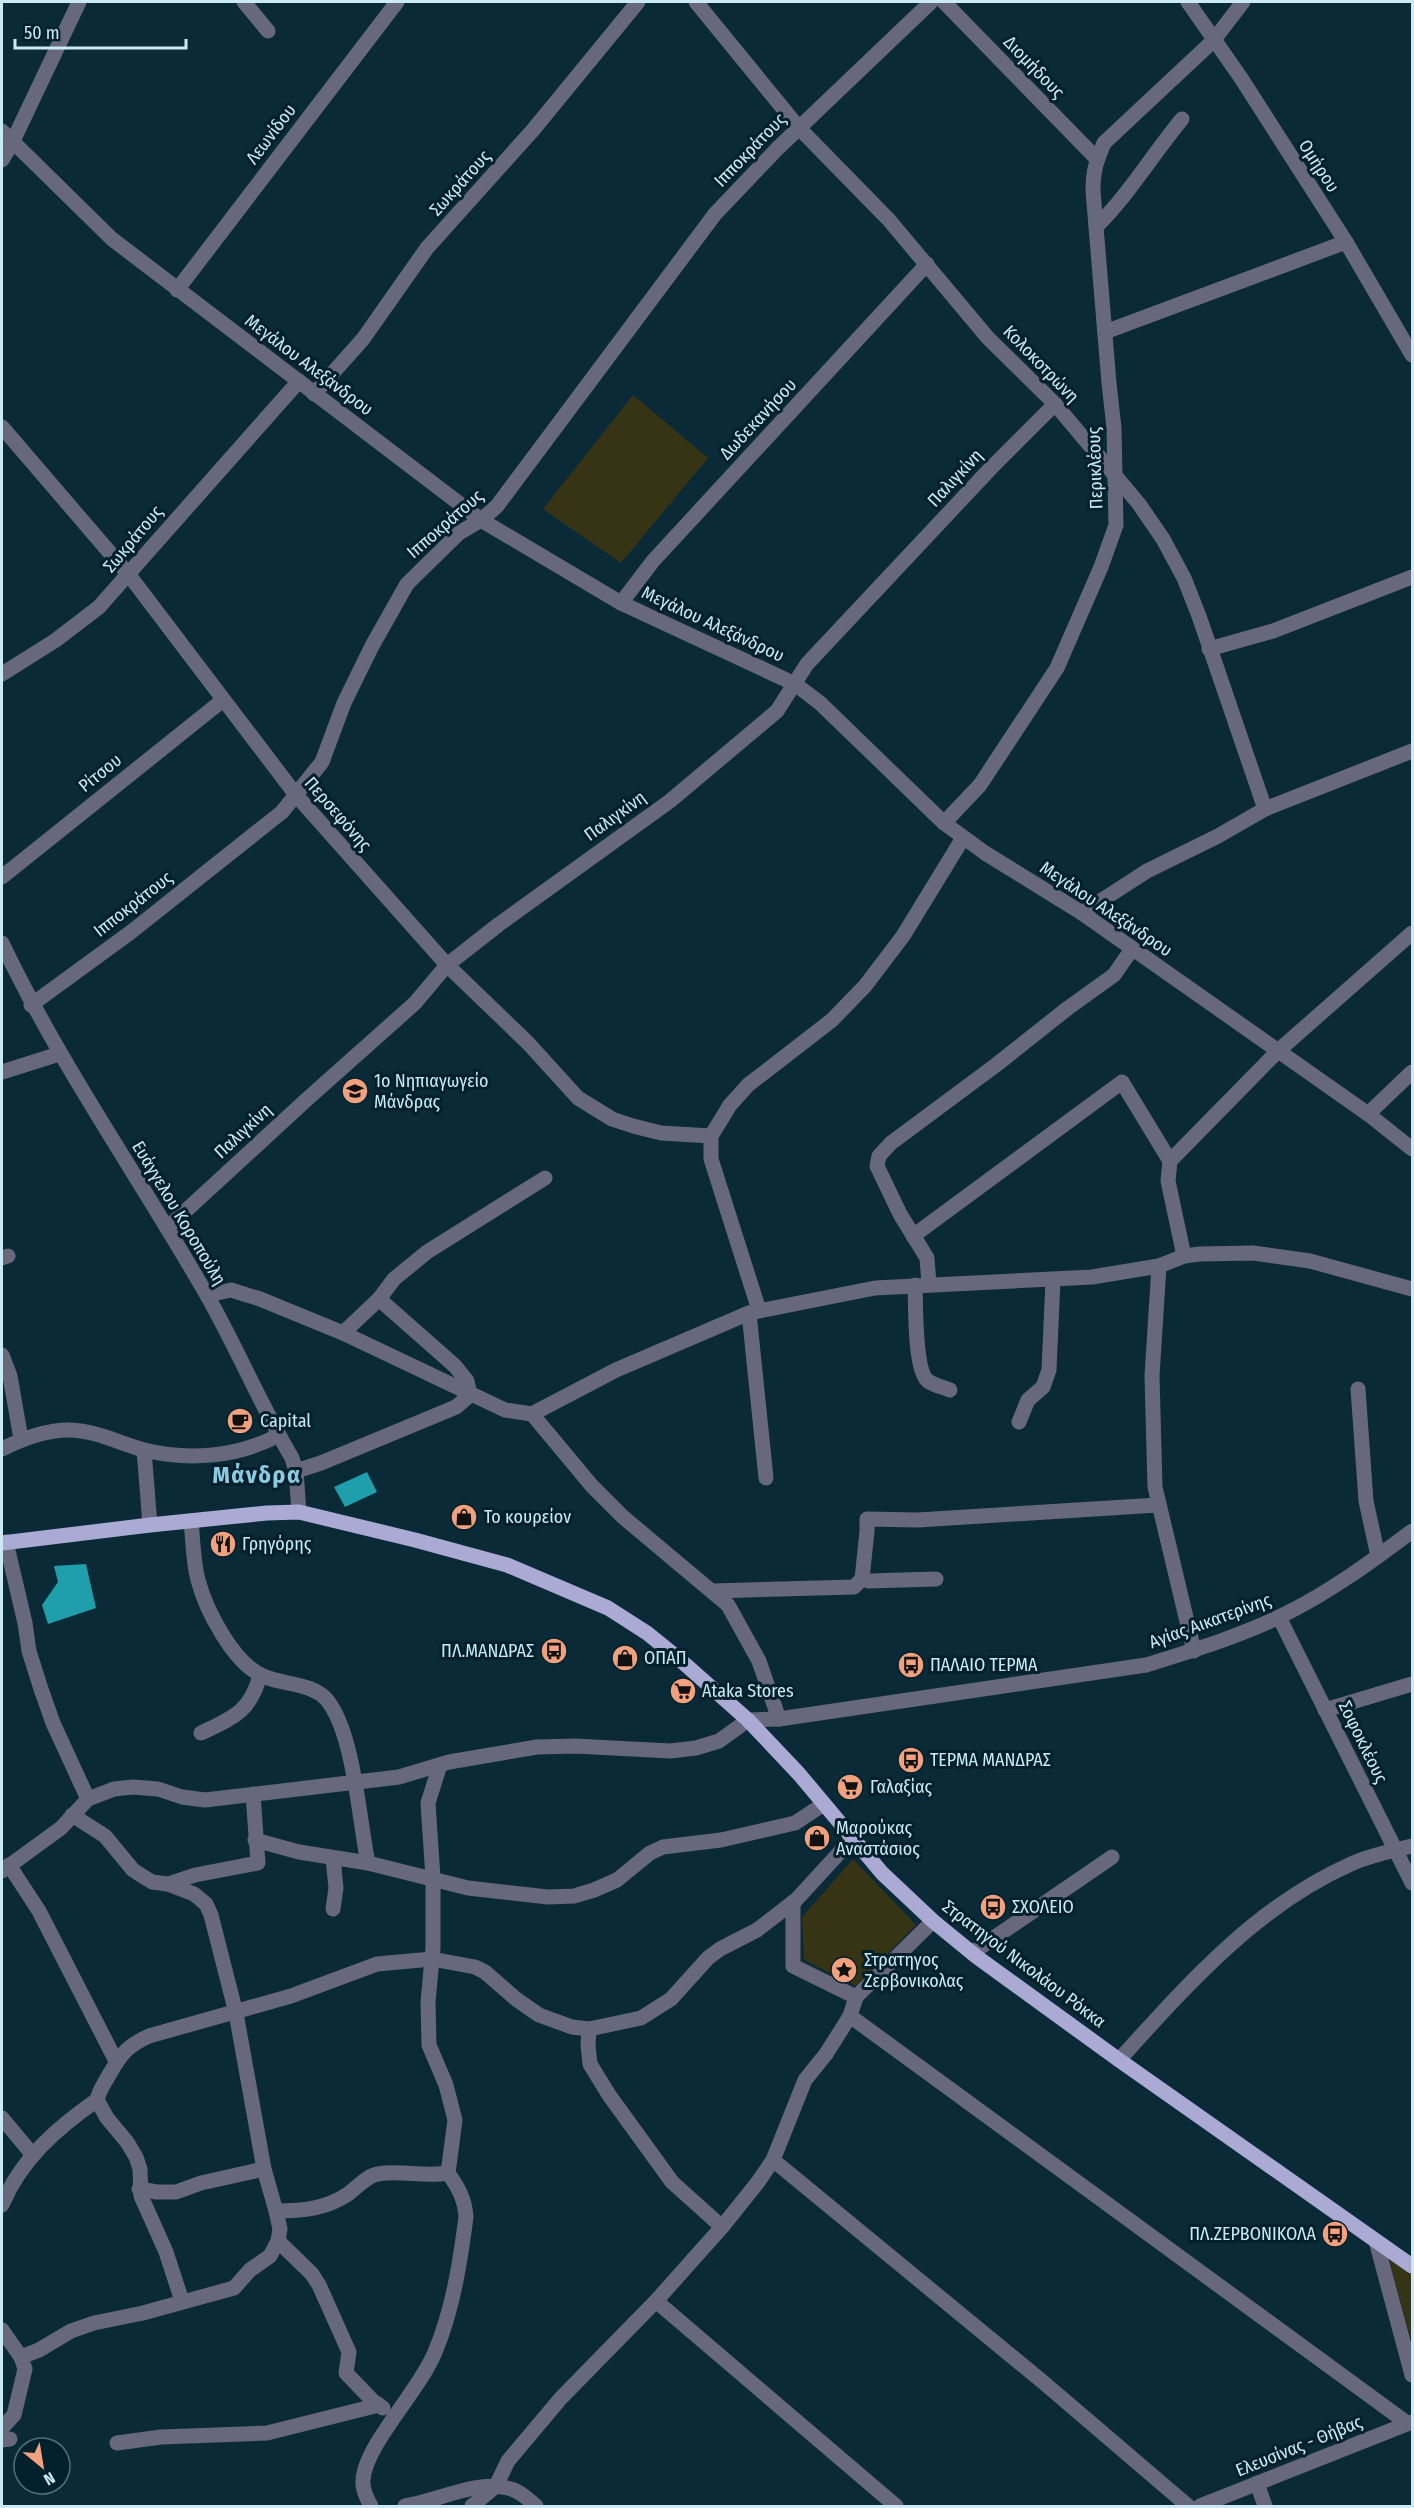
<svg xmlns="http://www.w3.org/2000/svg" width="1414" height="2508" font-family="'Fira Sans Condensed',sans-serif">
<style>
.green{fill:#363415}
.building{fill:#1e9fab}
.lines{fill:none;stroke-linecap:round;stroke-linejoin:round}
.minor{stroke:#68687d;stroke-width:15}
.major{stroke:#aaaad5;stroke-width:15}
.labels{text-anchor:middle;stroke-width:6;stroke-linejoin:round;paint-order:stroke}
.street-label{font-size:18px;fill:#cbe9f6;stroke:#00202b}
.poi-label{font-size:18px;fill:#cbe9f6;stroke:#00202b;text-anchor:start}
.district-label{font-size:24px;font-weight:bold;letter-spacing:1.5px;fill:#8dcbe3;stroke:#00202b}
</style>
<rect width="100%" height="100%" fill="#092a36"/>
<g class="green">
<path d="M633,395L708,458L621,563L543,509Z"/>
<path d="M853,1859L916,1925L856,1986L804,1960L802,1917Z"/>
<path d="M1389,2259L1412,2275V2344Z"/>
</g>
<g class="building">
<path d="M367,1472L377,1492L345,1507L334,1487Z"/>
<path d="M86,1564L96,1608L48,1624L42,1605L58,1582L54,1566Z"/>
</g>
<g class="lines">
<g class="minor">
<path d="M244,2L268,31"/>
<path d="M696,2L799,128L889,220L988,338L1055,404L1139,504L1163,539L1184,578L1199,616L1265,809"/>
<path d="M944,2L1097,159"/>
<path d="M1188,2L1241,78L1346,242L1412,355"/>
<path d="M2,131L112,239L481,520L621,603L795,684L820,703L944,823L985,853L1082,913L1368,1114L1412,1149"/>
<path d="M2,160L12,143L79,2"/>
<path d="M1097,226C1129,194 1153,154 1182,119"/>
<path d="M177,290L397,2"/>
<path d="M1105,332L1346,242"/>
<path d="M314,394L363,339L427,248L533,130L638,2"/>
<path d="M2,427L129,575L296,795L447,965L528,1043L578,1098L612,1119L633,1126L661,1133L711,1136"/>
<path d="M621,603L653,561L927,264"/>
<path d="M1209,649L1273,631L1412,577"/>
<path d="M2,674L56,640L99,607L299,381"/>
<path d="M944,823L980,785L1057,668L1101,567L1116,525L1114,428L1109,383L1093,191C1093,171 1096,162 1104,143L1213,41L1243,2"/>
<path d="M2,877L223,700"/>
<path d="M1082,913L1147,871L1218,836L1265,809L1412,751"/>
<path d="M2,943C61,1067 140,1178 208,1297C238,1350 261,1406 292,1458L296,1471L299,1512"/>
<path d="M31,1005L131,932L282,812L322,762L344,703L372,646L407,584L459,533L481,520L497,506L715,214L778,148L931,2"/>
<path d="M2,1072L59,1054"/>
<path d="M1368,1114L1412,1072"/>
<path d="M167,1228L305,1101L415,1003L447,965L498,925L670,801L777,711L807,664L990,469L1055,404"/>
<path d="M913,1236L1122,1082L1170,1161"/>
<path d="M1184,1256L1168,1181L1170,1161L1278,1051L1412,933"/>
<path d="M2,1258L8,1256"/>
<path d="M1159,1266L1152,1376L1155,1487L1194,1651"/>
<path d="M929,1284L927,1258L900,1214L877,1166L879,1156L891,1143L996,1065L1068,1008L1114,975L1132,949"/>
<path d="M915,1285C916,1304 914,1370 928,1381C933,1385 943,1387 950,1390"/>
<path d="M208,1297L217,1293L231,1290L260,1299L343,1333L505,1410L532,1414L592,1486L623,1517L728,1605L759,1661L779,1719"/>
<path d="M759,1310L711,1159V1136L730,1105L748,1085L832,1020L865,986L903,936L963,838"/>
<path d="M749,1313L766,1478"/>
<path d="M343,1333L379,1299L394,1279L427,1252L545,1178"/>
<path d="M2,1355L10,1376L21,1439"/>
<path d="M1358,1389L1366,1501L1378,1556"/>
<path d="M532,1414L616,1370L749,1313L875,1288L1092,1277L1159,1266L1184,1256L1200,1254L1253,1253L1310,1261L1412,1289"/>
<path d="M1019,1422L1028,1400L1043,1387L1049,1370L1053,1280"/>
<path d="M2,1449C22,1439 44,1430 68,1430C94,1430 119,1443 144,1450C189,1461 238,1457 279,1435"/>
<path d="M144,1450L150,1525"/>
<path d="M296,1471L321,1463L456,1407L470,1395L467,1381L455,1366L379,1299"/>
<path d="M191,1521C193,1540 193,1561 198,1580C206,1610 233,1663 263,1676C283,1685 313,1683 327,1700C354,1733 359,1820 368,1863"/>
<path d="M6,1542L25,1623L29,1651L41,1689L53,1723L88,1799"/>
<path d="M862,1579L869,1581L936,1579"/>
<path d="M713,1591L854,1587L862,1579L867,1531V1519L918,1520L1158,1505"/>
<path d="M1279,1617L1412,1883"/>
<path d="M1325,1710L1412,1684"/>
<path d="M201,1733C233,1718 251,1711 260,1675"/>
<path d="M255,1840L299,1852L368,1863L468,1888L548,1897L574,1896L594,1890L617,1880L650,1853L663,1847L721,1840L795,1823L824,1804"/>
<path d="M333,1858L336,1888L333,1909"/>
<path d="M9,1865L39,1911L116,2061"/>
<path d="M2,1871L61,1828L88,1799L114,1789L133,1787L158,1789L182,1797L205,1800L399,1777L449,1762L537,1747L575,1746L670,1751L696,1748L719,1741L748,1720L779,1719L1146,1665C1191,1651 1238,1637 1281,1616C1327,1594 1371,1562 1412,1531"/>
<path d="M168,1884L195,1875L258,1863L253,1794"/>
<path d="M793,1902V1966L856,1997"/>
<path d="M972,1953L1112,1857"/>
<path d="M850,2016L1407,2423"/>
<path d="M589,2029L588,2045L590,2064L609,2095L672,2182L722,2227"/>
<path d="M1119,2060C1187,1985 1256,1906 1351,1864C1370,1855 1392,1851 1412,1846"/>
<path d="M97,2100L107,2118L127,2142L136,2157L140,2169L141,2196L166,2252L182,2301"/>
<path d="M2,2118L32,2154"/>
<path d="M773,2160L1043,2382L1188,2506"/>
<path d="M139,2189L157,2192H176L201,2183L264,2169"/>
<path d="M2,2205C21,2159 57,2128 97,2100C99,2090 104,2084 109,2075C121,2054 127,2046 149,2036L291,1996L377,1964L432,1959L475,1967L485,1972L516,1999L539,2015L572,2027L589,2029L641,2018L671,1999L708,1958L720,1949L757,1930L796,1900L852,1839"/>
<path d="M276,2211C301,2211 326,2209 348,2194C356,2188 368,2175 378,2174C401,2170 424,2177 448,2173"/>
<path d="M278,2241L312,2274L319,2285L349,2352L346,2373L373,2401L383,2408"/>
<path d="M1376,2241L1412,2375"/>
<path d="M656,2301L896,2506"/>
<path d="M2,2330L21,2357L25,2369L14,2415L2,2428"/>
<path d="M21,2357L39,2350L71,2331L94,2323L143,2313L234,2288L250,2270L270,2256L278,2241L280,2229L276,2211L264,2169L236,2013L211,1915L206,1904L194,1894L168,1884L152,1882L133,1870L105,1836L72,1815"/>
<path d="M2,2440L10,2439"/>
<path d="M117,2443L161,2437L267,2433L379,2405"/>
<path d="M1257,2483L1265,2506"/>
<path d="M371,2506C367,2499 362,2489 363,2480C365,2445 420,2390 435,2352C453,2309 460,2263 466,2217C465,2199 458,2187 448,2173L455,2120L446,2085L429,2045L428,2002L433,1948V1878L428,1803L440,1765"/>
<path d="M405,2506C439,2501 480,2477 514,2490C522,2493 530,2501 536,2506"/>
<path d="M472,2506L496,2486L508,2461L561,2398L656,2301L722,2227L758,2182L773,2160L805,2080L826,2054L850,2016L856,1997L933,1921"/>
<path d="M1200,2506L1412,2422"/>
</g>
<path class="major" d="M2,1543L150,1525L267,1513L299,1512L415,1540L507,1565L608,1608L647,1633L678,1658L748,1720L799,1774L882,1873L933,1921L977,1957L1119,2060L1412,2266"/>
</g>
<defs>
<symbol id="school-disc" viewBox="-11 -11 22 22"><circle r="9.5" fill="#f1a17d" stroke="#00202b"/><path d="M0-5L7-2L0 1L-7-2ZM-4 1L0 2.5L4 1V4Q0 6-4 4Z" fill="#111"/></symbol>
<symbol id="cafe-disc" viewBox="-11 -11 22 22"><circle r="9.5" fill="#f1a17d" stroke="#00202b"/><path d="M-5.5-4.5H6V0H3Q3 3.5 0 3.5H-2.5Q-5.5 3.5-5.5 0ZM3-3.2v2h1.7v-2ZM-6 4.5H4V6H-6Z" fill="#111"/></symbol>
<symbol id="shop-disc" viewBox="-11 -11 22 22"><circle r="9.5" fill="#f1a17d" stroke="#00202b"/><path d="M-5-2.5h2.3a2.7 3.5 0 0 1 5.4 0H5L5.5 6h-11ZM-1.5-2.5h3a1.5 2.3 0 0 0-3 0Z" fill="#111"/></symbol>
<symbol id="restaurant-disc" viewBox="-11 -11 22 22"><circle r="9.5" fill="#f1a17d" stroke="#00202b"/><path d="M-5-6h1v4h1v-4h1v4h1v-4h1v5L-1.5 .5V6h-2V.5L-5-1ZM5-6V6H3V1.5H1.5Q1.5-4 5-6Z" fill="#111"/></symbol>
<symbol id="bus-disc" viewBox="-11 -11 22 22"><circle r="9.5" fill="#f1a17d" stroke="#00202b"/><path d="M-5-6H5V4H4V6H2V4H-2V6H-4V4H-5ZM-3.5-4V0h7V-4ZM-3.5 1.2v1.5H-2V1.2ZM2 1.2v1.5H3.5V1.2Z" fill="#111"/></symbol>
<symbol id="supermarket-disc" viewBox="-11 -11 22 22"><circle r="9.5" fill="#f1a17d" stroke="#00202b"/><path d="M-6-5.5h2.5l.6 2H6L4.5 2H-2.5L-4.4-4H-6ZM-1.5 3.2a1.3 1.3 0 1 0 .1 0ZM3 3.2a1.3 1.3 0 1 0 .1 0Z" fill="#111"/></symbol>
<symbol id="sight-disc" viewBox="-11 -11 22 22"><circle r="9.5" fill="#f1a17d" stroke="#00202b"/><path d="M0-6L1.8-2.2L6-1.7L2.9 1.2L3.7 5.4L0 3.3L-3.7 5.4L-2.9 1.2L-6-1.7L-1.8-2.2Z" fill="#111"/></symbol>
</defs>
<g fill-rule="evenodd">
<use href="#school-disc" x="340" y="1076" width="30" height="30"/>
<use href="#cafe-disc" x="225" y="1406" width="30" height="30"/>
<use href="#shop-disc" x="449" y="1502" width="30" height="30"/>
<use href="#restaurant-disc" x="208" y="1529" width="30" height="30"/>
<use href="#bus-disc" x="539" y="1636" width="30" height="30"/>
<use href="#shop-disc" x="610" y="1643" width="30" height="30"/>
<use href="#bus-disc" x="896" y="1650" width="30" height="30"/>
<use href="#supermarket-disc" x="668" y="1676" width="30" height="30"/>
<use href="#bus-disc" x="896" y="1745" width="30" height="30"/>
<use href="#supermarket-disc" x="835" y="1772" width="30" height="30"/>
<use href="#shop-disc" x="802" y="1823" width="30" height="30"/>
<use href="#bus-disc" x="978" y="1892" width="30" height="30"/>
<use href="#sight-disc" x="829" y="1955" width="30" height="30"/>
<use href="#bus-disc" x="1320" y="2219" width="30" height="30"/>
</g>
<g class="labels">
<g class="street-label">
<text transform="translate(1034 67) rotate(46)" y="6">Διομήδους</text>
<text transform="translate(271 134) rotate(-53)" y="6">Λεωνίδου</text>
<text transform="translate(750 150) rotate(-46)" y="6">Ιπποκράτους</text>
<text transform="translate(1319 166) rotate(57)" y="6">Ομήρου</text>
<text transform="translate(460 183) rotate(-48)" y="6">Σωκράτους</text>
<text transform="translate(1041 364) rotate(46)" y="6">Κολοκοτρώνη</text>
<text transform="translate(309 365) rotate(37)" y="6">Μεγάλου Αλεξάνδρου</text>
<text transform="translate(758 419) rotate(-47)" y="6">Δωδεκανήσου</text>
<text transform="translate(1095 468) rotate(-92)" y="6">Περικλέους</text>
<text transform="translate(955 478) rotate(-47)" y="6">Παλιγκίνη</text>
<text transform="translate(445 524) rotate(-41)" y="6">Ιπποκράτους</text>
<text transform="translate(133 539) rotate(-50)" y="6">Σωκράτους</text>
<text transform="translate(713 624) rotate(25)" y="6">Μεγάλου Αλεξάνδρου</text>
<text transform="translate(100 773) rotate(-39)" y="6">Ρίτσου</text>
<text transform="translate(338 814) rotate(49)" y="6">Περσεφόνης</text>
<text transform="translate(615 816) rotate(-36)" y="6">Παλιγκίνη</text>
<text transform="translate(133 904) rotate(-38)" y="6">Ιπποκράτους</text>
<text transform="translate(1106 909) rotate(34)" y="6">Μεγάλου Αλεξάνδρου</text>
<text transform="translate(243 1131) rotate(-43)" y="6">Παλιγκίνη</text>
<text transform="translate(179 1213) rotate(59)" y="6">Ευάγγελου Κοροπούλη</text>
<text transform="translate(1210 1621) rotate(-20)" y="6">Αγίας Αικατερίνης</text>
<text transform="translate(1363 1742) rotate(64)" y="6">Σοφοκλέους</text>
<text transform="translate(1024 1964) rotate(37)" y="6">Στρατηγού Νικολάου Ρόκκα</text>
<text transform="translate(1299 2446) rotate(-22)" y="6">Ελευσίνας - Θήβας</text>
</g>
<g class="poi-label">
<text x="374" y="1087">1ο Νηπιαγωγείο<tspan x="374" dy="21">Μάνδρας</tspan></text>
<text x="260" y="1427">Capital</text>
<text x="484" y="1523">Το κουρείον</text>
<text x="242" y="1550">Γρηγόρης</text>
<text x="534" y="1657" text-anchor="end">ΠΛ.ΜΑΝΔΡΑΣ</text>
<text x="644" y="1664">ΟΠΑΠ</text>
<text x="930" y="1671">ΠΑΛΑΙΟ ΤΕΡΜΑ</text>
<text x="702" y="1697">Ataka Stores</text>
<text x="930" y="1766">ΤΕΡΜΑ ΜΑΝΔΡΑΣ</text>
<text x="870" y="1793">Γαλαξίας</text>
<text x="836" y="1834">Μαρούκας<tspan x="836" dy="21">Αναστάσιος</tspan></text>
<text x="1012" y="1913">ΣΧΟΛΕΙΟ</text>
<text x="864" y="1966">Στρατηγος<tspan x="864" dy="21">Ζερβονικολας</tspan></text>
<text x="1316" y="2240" text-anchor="end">ΠΛ.ΖΕΡΒΟΝΙΚΟΛΑ</text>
</g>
<g class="district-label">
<text x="257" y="1483">Μάνδρα</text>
</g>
</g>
<rect width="1414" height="2508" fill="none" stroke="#cbe9f6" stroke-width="6"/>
<g transform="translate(42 2466) rotate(150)"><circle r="28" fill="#00202b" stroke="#51707c" stroke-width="1.5"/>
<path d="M0-4.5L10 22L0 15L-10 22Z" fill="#f1a17d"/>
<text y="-9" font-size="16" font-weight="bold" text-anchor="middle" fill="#cbe9f6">N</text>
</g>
<path d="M15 39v9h171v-9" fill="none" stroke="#cbe9f6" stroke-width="3"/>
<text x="24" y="39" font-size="18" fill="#cbe9f6" stroke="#00202b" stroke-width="4.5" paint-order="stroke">50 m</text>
</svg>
